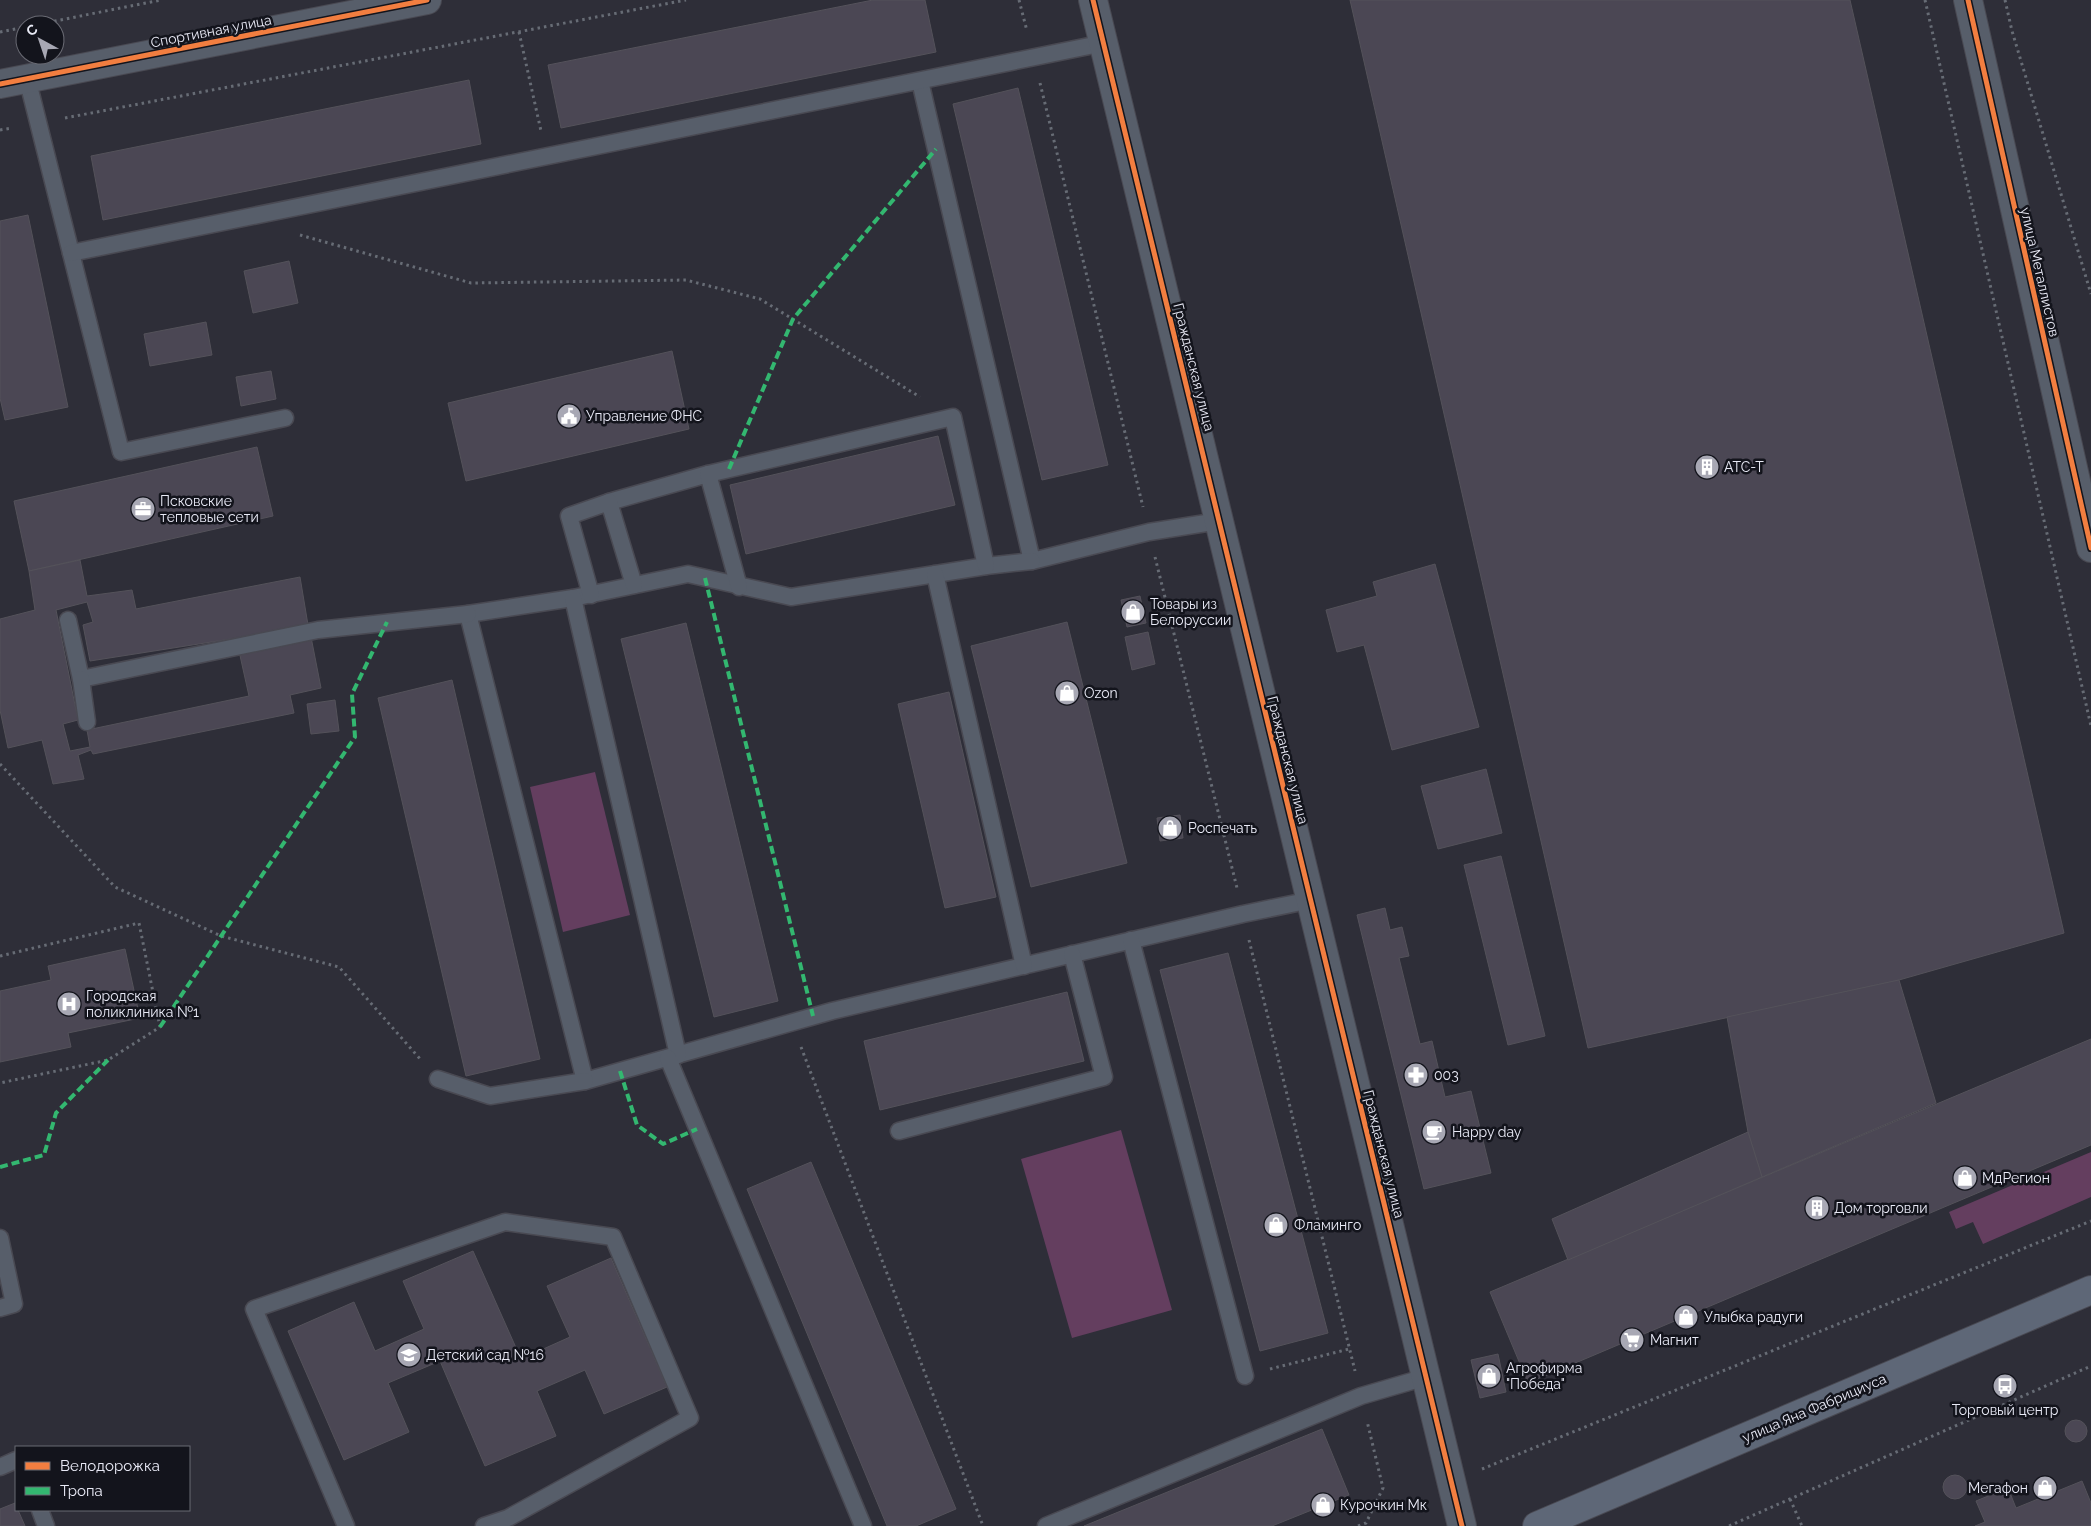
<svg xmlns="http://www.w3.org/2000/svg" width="2091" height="1526" font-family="Raleway,sans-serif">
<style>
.green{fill:#643e5f}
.building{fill:#4b4754;stroke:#54525a}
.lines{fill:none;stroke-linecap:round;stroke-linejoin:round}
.service-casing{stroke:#494952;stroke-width:19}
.minor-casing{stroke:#494952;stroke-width:30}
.tertiary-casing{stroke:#494952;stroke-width:30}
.primary-casing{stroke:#494952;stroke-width:30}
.path{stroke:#676c75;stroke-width:3;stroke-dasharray:2.5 4;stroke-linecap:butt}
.service{stroke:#575e6a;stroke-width:16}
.minor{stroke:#575e6a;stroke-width:28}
.tertiary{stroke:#575e6a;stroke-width:28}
.primary{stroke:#5e6777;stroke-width:28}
.quiet{stroke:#33b770;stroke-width:4;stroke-dasharray:8 4;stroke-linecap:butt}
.cycleway-casing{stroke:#13141c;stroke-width:8}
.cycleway{stroke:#f27e40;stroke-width:5}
.labels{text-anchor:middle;stroke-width:5;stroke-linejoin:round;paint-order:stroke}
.street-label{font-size:14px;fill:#e9eaf6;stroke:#13141c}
.poi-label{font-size:14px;fill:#e9eaf6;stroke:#13141c;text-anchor:start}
</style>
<rect width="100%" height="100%" fill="#2e2e38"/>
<g class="green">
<path d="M595,772L630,915L563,932L530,787Z"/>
<path d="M1121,1130L1172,1310L1072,1338L1021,1159Z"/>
<path d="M2091,1152V1197L1983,1244L1973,1222L1956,1229L1949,1212Z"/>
</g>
<g class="building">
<path d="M873,0H925L936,52L561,128L548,65Z"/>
<path d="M1350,0H1850L2064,933L1899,980L1588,1048Z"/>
<path d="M469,80L481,144L103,220L91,156Z"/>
<path d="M1018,88L1108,465L1042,480L953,104Z"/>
<path d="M28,215L68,407L5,420L0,398V221Z"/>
<path d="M289,261L298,303L253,313L244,271Z"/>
<path d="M206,322L212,355L150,366L144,334Z"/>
<path d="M672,351L689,429L466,481L448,403Z"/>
<path d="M271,371L276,399L241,406L236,377Z"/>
<path d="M938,436L955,505L746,554L730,485Z"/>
<path d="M257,447L273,516L29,571L14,501Z"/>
<path d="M80,560L87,596L132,590L136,609L300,577L308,625L237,638L90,661L83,625L93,622L87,602L56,610L78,720L63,724L70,751L90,747L87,730L249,696L239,651L311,637L321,688L290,695L294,713L93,754L91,750L78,755L84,779L53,784L42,740L8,748L0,710V619L35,610L29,571Z"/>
<path d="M1435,564L1479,727L1392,750L1364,645L1337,652L1326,610L1377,596L1373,582Z"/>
<path d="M1140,596L1146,623L1127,627L1121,600Z"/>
<path d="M1067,622L1127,863L1031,887L971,646Z"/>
<path d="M686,623L778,1001L714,1017L621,639Z"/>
<path d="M1148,632L1155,664L1132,670L1125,637Z"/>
<path d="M452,680L540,1059L466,1076L378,698Z"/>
<path d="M949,692L996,897L945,908L898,704Z"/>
<path d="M335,700L339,731L311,734L307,704Z"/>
<path d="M1486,769L1502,833L1438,849L1421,786Z"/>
<path d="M1180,815L1183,838L1160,841L1157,818Z"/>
<path d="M1501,856L1545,1036L1508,1045L1464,865Z"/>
<path d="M1385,908L1390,930L1402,927L1409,956L1399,958L1420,1044L1432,1041L1445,1097L1471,1091L1491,1173L1424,1189L1357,915Z"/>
<path d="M125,949L140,1018L68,1033L71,1047L0,1062V991L51,980L48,966Z"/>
<path d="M1228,953L1328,1333L1260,1351L1160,970Z"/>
<path d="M1899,980L1936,1103L1762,1177L1748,1132L1727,1017Z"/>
<path d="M1067,992L1084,1061L880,1110L864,1041Z"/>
<path d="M2091,1039V1145L1528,1383L1490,1292Z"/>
<path d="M1748,1132L1762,1177L1568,1260L1552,1219Z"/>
<path d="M811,1162L956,1509L916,1526H887L747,1189Z"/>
<path d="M473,1251L521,1359L570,1337L547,1286L611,1258L667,1387L604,1414L585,1370L537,1391L556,1436L485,1466L440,1361L388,1383L409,1432L344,1460L288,1331L354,1302L375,1351L424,1329L403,1281Z"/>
<path d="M1498,1354L1506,1392L1480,1398L1471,1360Z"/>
<circle cx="2076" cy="1431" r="11"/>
<path d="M1322,1429L1349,1495L1272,1526H1084Z"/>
<circle cx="1955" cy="1487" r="12"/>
<path d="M2082,1481L2091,1503V1526H1975L1985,1522L1976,1501L2008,1488L2016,1508Z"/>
<path d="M15,1503L16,1510H18L25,1526H0V1509Z"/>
</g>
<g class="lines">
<defs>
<g id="service">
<path d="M27,78L121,452L285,418"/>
<path d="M920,81L1032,561L1149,532L1219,521"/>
<path d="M71,253L1104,43"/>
<path d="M609,502L708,474"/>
<path d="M1032,561L986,566L791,597L688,574L573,598L468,614L585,1081L832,1011L1243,914L1311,900"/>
<path d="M935,574L1024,966"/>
<path d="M739,587L708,474L953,417L986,566"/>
<path d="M591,595L569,516L609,502L634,585"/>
<path d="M573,598L678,1055"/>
<path d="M68,620L81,679L318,630L468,614"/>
<path d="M81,679L87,722"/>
<path d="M1131,940L1245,1376"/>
<path d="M668,1058L863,1526"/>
<path d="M438,1079L490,1096L585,1081"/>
<path d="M899,1131L1104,1077L1072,954"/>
<path d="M0,1238L14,1304L0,1308"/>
<path d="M0,1467L16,1460"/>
<path d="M40,1510L46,1526"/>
<path d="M346,1526L254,1309L505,1222L613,1237L690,1418L508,1518L484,1526"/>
<path d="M1046,1526L1361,1396L1426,1377"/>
</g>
<g id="minor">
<path d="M1968,0L2091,548"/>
<path d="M0,84L427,0"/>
</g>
<path id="tertiary" d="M1093,0L1462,1526"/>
<path id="primary" d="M1537,1526L2091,1290"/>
</defs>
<use href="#service" class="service-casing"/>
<use href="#minor" class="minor-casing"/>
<use href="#tertiary" class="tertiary-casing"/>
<use href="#primary" class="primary-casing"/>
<g class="path">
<path d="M1019,0L1027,31"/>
<path d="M1925,0L2091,726"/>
<path d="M2005,0L2012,31L2091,294"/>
<path d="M35,25L161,0"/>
<path d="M0,32L25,27"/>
<path d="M519,32L541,131"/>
<path d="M1040,83L1143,507"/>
<path d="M65,118L686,0"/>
<path d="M0,130L12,128"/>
<path d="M300,235L471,283L686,280L760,299L920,397"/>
<path d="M1155,557L1237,888"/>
<path d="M0,764L115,887L221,936L339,967L421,1060"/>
<path d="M1249,940L1355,1371"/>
<path d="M0,956L139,923L160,1027L108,1060L0,1083"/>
<path d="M801,1047L983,1526"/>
<path d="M1270,1369L1349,1349"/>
<path d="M1482,1469L2091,1221"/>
<path d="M1790,1499L1802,1526"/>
<path d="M1358,1526L1366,1523L1383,1488L1367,1421"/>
<path d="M1729,1526L2091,1366"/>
</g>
<use href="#service" class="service"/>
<use href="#minor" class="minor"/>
<use href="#tertiary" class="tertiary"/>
<use href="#primary" class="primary"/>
<g class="quiet">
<path d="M729,469L793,319L936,149"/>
<path d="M705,578L813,1016"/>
<path d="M160,1027L355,737L352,694L387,622"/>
<path d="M620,1071L637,1125L663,1144L697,1129"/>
<path d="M0,1167L44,1155L56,1113L108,1060"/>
</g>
<defs>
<g id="cycleway">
<path d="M1093,0L1462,1526"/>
<path d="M1968,0L2091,548"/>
<path d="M0,84L427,0"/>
</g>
</defs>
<use href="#cycleway" class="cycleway-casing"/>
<use href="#cycleway" class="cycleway"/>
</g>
<defs>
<symbol id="civic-disc" viewBox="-11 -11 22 22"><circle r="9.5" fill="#a8a8b4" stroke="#13141c"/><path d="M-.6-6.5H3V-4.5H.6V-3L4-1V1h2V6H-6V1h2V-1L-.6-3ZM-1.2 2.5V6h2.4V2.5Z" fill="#fff"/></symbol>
<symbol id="building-disc" viewBox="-11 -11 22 22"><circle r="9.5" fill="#a8a8b4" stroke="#13141c"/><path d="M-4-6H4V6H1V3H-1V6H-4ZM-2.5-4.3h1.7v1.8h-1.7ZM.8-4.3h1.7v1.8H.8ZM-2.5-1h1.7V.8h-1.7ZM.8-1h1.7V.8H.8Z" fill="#fff"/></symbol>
<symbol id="office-disc" viewBox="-11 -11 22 22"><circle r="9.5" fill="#a8a8b4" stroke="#13141c"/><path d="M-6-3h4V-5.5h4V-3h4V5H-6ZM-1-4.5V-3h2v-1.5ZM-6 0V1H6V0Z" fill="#fff"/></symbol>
<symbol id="shop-disc" viewBox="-11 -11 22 22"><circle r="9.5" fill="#a8a8b4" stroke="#13141c"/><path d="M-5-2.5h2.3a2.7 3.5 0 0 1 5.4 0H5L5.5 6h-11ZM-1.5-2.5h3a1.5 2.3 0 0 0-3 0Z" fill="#fff"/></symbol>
<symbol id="hospital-disc" viewBox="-11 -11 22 22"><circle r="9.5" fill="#a8a8b4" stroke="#13141c"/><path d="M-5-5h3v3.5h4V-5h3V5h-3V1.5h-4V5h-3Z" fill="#fff"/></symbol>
<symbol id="pharmacy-disc" viewBox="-11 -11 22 22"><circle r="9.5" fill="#a8a8b4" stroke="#13141c"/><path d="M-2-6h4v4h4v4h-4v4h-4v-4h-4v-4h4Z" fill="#fff"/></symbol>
<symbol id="cafe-disc" viewBox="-11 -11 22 22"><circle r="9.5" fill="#a8a8b4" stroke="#13141c"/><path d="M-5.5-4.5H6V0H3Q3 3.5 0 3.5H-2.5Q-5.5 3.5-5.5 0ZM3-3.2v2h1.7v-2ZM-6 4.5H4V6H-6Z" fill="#fff"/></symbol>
<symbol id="supermarket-disc" viewBox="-11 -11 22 22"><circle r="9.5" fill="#a8a8b4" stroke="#13141c"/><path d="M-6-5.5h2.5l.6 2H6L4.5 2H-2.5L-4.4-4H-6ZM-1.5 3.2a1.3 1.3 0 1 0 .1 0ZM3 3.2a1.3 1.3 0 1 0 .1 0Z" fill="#fff"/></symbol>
<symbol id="school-disc" viewBox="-11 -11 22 22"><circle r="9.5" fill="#a8a8b4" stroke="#13141c"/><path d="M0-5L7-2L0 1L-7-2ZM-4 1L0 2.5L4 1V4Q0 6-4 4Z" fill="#fff"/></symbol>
<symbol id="bus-disc" viewBox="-11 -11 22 22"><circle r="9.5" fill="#a8a8b4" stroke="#13141c"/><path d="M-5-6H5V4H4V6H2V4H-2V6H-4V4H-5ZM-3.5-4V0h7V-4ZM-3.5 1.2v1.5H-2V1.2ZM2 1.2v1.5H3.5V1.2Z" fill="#fff"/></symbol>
</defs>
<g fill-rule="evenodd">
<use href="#civic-disc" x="555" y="402" width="28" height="28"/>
<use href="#building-disc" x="1693" y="453" width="28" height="28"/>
<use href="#office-disc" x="129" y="495" width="28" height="28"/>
<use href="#shop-disc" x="1119" y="598" width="28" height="28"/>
<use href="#shop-disc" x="1053" y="679" width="28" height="28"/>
<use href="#shop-disc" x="1156" y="814" width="28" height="28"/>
<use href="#hospital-disc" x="55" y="990" width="28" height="28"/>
<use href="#pharmacy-disc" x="1402" y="1061" width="28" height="28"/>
<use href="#cafe-disc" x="1420" y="1118" width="28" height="28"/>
<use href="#shop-disc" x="1951" y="1164" width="28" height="28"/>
<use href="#building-disc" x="1803" y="1194" width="28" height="28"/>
<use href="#shop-disc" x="1262" y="1211" width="28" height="28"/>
<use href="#shop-disc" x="1672" y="1303" width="28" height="28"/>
<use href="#supermarket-disc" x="1618" y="1326" width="28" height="28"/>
<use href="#school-disc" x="395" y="1341" width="28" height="28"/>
<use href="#shop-disc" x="1475" y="1362" width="28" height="28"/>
<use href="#bus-disc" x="1991" y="1372" width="28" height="28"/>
<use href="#shop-disc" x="2031" y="1474" width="28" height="28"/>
<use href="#shop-disc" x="1309" y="1491" width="28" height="28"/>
</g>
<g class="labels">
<g class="street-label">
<text transform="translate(211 31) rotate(-11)" y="5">Спортивная улица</text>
<text transform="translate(2040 272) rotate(77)" y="5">улица Металлистов</text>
<text transform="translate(1194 367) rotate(76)" y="5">Гражданская улица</text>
<text transform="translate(1288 760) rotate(76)" y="5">Гражданская улица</text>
<text transform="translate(1384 1154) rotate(76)" y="5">Гражданская улица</text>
<text transform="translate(1814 1408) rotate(-23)" y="5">улица Яна Фабрициуса</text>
</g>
<g class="poi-label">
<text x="586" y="421">Управление ФНС</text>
<text x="1724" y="472">ATC-T</text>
<text x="160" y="506">Псковские<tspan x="160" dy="16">тепловые сети</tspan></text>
<text x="1150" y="609">Товары из<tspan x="1150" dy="16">Белоруссии</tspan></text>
<text x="1084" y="698">Ozon</text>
<text x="1188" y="833">Роспечать</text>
<text x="86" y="1001">Городская<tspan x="86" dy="16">поликлиника №1</tspan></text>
<text x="1434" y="1080">003</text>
<text x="1452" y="1137">Happy day</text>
<text x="1982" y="1183">МдРегион</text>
<text x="1834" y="1213">Дом торговли</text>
<text x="1294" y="1230">Фламинго</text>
<text x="1704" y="1322">Улыбка радуги</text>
<text x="1650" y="1345">Магнит</text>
<text x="426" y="1360">Детский сад №16</text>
<text x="1506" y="1373">Агрофирма<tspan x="1506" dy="16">"Победа"</tspan></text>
<text x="2005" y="1415" text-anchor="middle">Торговый центр</text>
<text x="2028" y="1493" text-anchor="end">Мегафон</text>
<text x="1340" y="1510">Курочкин Мк</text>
</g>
</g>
<rect x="15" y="1446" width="175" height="65" fill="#13141c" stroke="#696a73"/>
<rect x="25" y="1462" width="25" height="8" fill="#f27e40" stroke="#696a73"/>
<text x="60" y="1471" font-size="15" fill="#e9eaf6">Велодорожка</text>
<rect x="25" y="1487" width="25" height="8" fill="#33b770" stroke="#696a73"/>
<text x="60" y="1496" font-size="15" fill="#e9eaf6">Тропа</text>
<g transform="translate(40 40) rotate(320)"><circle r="24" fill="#13141c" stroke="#696a73"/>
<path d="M0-4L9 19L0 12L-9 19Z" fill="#a8a8b4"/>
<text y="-8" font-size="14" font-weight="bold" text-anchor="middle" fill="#e9eaf6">С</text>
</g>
</svg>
